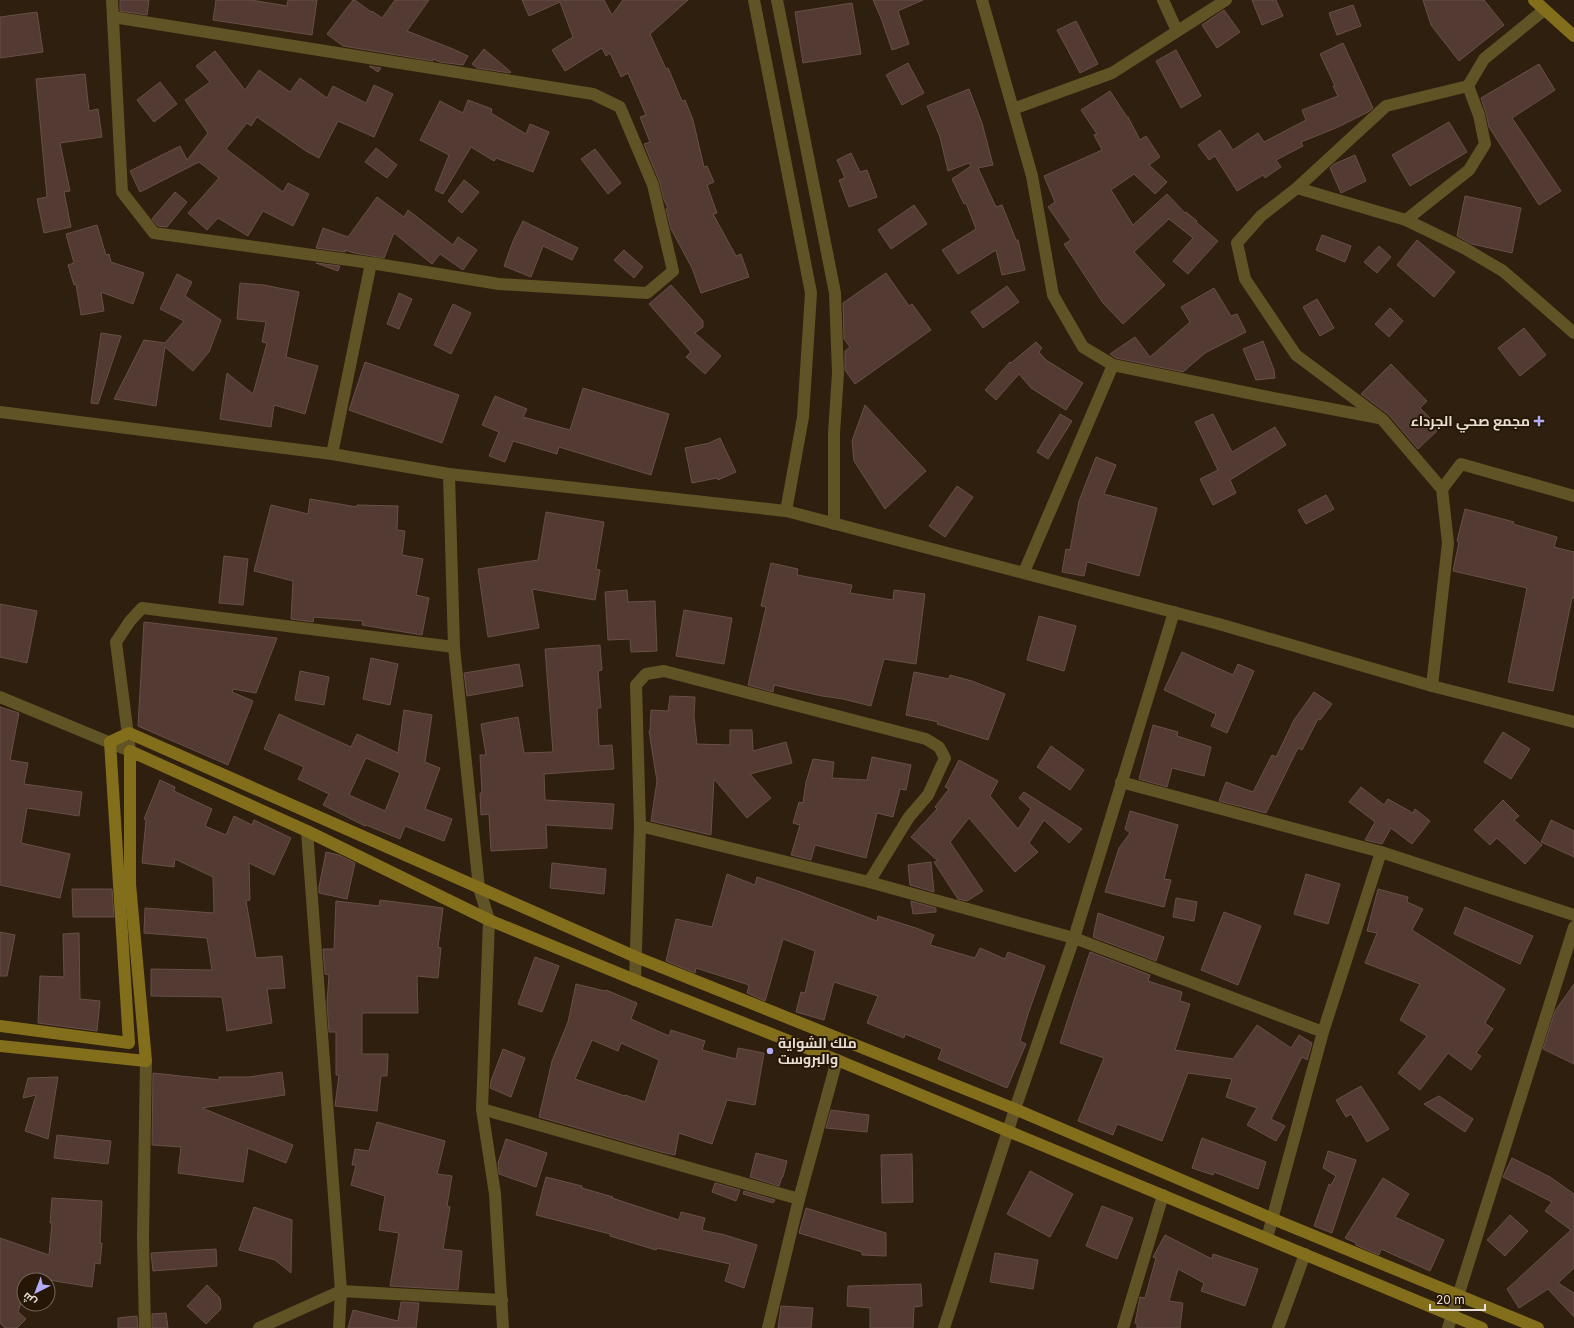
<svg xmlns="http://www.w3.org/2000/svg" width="1574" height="1328" font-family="Inter,Cairo,sans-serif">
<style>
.building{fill:#533b33;stroke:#684f47;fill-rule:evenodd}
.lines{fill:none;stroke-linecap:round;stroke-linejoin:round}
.street{stroke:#605325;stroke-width:12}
.secondary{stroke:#826e1b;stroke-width:12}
.poi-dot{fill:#b3adf9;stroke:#251606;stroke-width:1.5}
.labels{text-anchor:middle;stroke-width:4;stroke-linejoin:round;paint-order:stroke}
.poi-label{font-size:14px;font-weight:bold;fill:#e9ded3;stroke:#251606;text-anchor:end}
</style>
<rect width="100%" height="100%" fill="#2f1f0e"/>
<g class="building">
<path d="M120,0H149L147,15L120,11Z"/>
<path d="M216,0H251L287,6L288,0H317L312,35L213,20Z"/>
<path d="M353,0H355L371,12L372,11L382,18L395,0H429L407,31L453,49L468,56L463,65L440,62L433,59V61L343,46L327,34Z"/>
<path d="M522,0H604L612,15L623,0H688L650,34L666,69L668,68L682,101L685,100L693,120L704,167L707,166L714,182L707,185L717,213L713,214L736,256L741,254L749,277L701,293L692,268L671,229L666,209L668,208L664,200L660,183L644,144L650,142L640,117L646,115L628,73L621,77L610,53L606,56L602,48L565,71L552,50L573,37L560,2L529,16Z"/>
<path d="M873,0H923L898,11L909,44L892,50L881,18Z"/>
<path d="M1252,0H1276L1283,16L1262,25Z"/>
<path d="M1423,0H1484L1504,25L1459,61L1431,25Z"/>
<path d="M852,3L861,54L803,63L795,12Z"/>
<path d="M1353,5L1361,26L1337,35L1329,13Z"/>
<path d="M1224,10L1240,32L1217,48L1202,25Z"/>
<path d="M37,12L43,52L0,58V17Z"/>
<path d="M1076,21L1098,64L1080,73L1057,30Z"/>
<path d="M1343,43L1373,108L1368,112L1336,128L1301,142L1303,146L1276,160L1281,167L1265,178L1263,175L1237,191L1215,156L1209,160L1198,145L1220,130L1233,150L1258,133L1264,142L1306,120L1302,110L1338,96L1333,86H1335L1320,54Z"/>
<path d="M484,49L511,72L510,73L477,68L472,64Z"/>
<path d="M1176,50L1201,96L1181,108L1156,61Z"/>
<path d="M215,51L245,90L259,70L290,92L300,78L327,98L333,86L366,103L374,85L393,94L374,137L338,121L319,158L306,151L257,117L251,126L247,123L226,149L283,192L288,183L309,194L293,226L263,211L248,236L218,218L207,230L188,213L219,178L199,162L140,192L130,171L180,146L187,160L208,133L185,100L210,82L196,66Z"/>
<path d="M908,63L924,93L902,105L886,75Z"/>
<path d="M1539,64L1555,90L1512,118L1561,191L1539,205L1489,127L1486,113L1481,98Z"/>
<path d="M369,66L381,68L378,72Z"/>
<path d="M85,74L89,111L98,109L102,137L60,143L70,191L64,192L71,227L44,233L37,199L47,197L36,79Z"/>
<path d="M160,82L177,104L154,122L137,100Z"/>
<path d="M969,89L982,123L993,165L978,168L996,207L1002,205L1016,240H1018L1025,270L1002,275L996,250L958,274L942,250L976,229L966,203L964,204L952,179L971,166L969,163L948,171L940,137L927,106Z"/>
<path d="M1110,91L1127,117H1128L1140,140L1146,136L1160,157L1149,165L1167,182L1155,194L1134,174L1111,190L1133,225L1167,194L1185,213L1186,212L1197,221L1196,222L1218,241L1188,274L1173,261L1193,238L1169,219L1134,252L1165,285L1123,324L1103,303L1064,244L1071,240L1048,207L1055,202L1044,176L1102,150L1094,135L1097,134L1081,110Z"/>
<path d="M468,100L492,109L491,113L526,134L530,124L549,132L533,172L496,158L494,161L471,147L443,194L435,190L449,155L420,140L440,101L463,113Z"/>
<path d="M1449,122L1467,152L1410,186L1392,155Z"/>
<path d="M376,148L397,165L387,178L365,162Z"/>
<path d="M595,149L621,183L608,194L581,159Z"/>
<path d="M851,153L860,172L867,170L877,197L849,207L839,180L845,178L837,160Z"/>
<path d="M1355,155L1366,181L1341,193L1330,168L1334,164Z"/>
<path d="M464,180L479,192L462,213L448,201Z"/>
<path d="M175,192L187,202L167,227L158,226L152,219Z"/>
<path d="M1465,196L1521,208L1512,253L1472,244L1457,236Z"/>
<path d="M377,197L404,217L408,210L453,245L458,237L477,250L463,270L440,254L432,264L394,233L384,258L354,253L345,250V252L316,248L323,228L348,237Z"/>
<path d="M914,205L927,224L891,249L878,230Z"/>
<path d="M523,221L578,248L572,260L543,246L531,277L504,266L513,241Z"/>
<path d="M97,225L106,255L109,254L111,262L144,273L133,304L101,292L104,311L81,315L76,284L74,285L68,265L74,263L66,234Z"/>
<path d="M1322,235L1351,246L1345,262L1316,250Z"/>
<path d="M1417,240L1455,272L1434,297L1397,265Z"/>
<path d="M1379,246L1391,257L1377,273L1364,262Z"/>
<path d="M624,250L643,267L634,278L614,260Z"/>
<path d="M316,263L340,266L338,271Z"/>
<path d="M886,273L909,306L912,304L931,330L855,384L845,370V351L850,347L844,339L843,303Z"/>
<path d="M177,274L192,282L185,296L221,320L209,352L193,371L165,347L156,406L114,399L144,340L165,343L184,321L160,309Z"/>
<path d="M240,283L264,285L299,292L286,357L318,366L305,414L274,405L271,427L220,419L227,373L253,394L267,343L262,342L266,322L237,319Z"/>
<path d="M671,285L703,321V327L695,333L721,356L705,374L686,357L691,352L649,304Z"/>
<path d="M1007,286L1019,302L983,328L971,312Z"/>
<path d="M1214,288L1231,316L1237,314L1246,332L1205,353L1183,372L1116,358L1110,354L1135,337L1150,357L1190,322L1181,307Z"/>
<path d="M399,293L412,299L399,329L387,324Z"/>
<path d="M1317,299L1334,328L1320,336L1303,307Z"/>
<path d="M453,304L471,313L451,354L434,345Z"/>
<path d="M1390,308L1403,321L1389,337L1375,324Z"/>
<path d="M1524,328L1546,355L1520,376L1498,348Z"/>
<path d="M101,333L121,336L98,404L91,403Z"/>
<path d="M1263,341L1274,370L1275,378L1256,380L1243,349Z"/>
<path d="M1036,342L1042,348L1039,352L1046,360L1083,383L1066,410L1031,388L1019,374L996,400L985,390L1010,362L1011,363Z"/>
<path d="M365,362L459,395L442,443L349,410Z"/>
<path d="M1391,364L1427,401L1420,408L1440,428L1418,449L1388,414L1361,394Z"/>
<path d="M583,388L669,414L651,475L559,447L557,454L513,441L505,462L489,456L499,432L482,425L495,396L527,409L523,417L570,430Z"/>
<path d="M865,405L926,471L885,509L854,461L852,441Z"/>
<path d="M1060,414L1072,421L1048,459L1037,452Z"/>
<path d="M1213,414L1232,452L1275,427L1286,445L1230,480L1236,493L1213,505L1200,479L1218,470L1195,422Z"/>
<path d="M720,438L736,472L718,480L717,478L692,483L685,448L709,443Z"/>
<path d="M1096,457L1116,465L1104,494L1157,508L1139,576L1087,562L1084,576L1062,572L1066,549L1070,550L1079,501Z"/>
<path d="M957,486L973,497L945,537L929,526Z"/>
<path d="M1326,495L1334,509L1306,524L1298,510Z"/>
<path d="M310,499L357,507V505L398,506L397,530L405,531L402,555L423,559L416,595L429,598L422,635L362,625L363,621L314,617L313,622L291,619L293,581L254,571L271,505L308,514Z"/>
<path d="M1465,509L1514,522L1513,524L1557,537L1554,547L1574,552V598H1572L1553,691L1508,682L1527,588L1453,571L1459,542L1457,541Z"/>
<path d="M546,512L604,522L596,569L600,570L595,600L532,589L539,628L488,637L478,569L538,560Z"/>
<path d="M224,556L248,559L243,605L219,603Z"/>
<path d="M771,563L798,569L797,575L852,585L850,593L893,600L894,590L925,594L916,664L884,659L871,706L843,699L822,696L774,685L773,692L748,685L766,607L761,606Z"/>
<path d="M627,590L628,602L655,601L657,651L631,652L630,639L608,640L605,592Z"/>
<path d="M0,604L37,611L27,663L0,657Z"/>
<path d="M684,610L732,618L724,664L676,656Z"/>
<path d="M1039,616L1076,626L1064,671L1027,660Z"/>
<path d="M144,622L277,638L256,693L233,689L232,692L253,701L228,765L138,726Z"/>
<path d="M600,645L602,670L598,671L601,708H597L599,746L612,745L614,769L544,774L545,800L614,804L612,829L546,825L547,848L491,851L489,814L481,815L480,793H482L480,755H486L481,724L518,717L524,753L553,752L545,649Z"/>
<path d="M1182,652L1233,675L1238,664L1254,671L1227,733L1211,726L1216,714L1164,690Z"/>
<path d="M371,658L398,664L390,705L363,699Z"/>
<path d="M519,664L523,686L467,696L464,673Z"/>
<path d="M300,671L329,677L324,705L295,700Z"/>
<path d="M914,672L949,679L950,675L972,681L1005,694L988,740L937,724L938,722L906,715Z"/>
<path d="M1314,692L1332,704L1320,720L1318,719L1302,750L1298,748L1266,813L1219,801L1226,782L1253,792L1272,755L1276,757L1294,720Z"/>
<path d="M670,696L695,697L694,716L697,744L730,745V730H752L753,751L786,742L792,763L750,774L771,798L747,818L714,779L711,835L651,821L657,781L649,731H650L651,710L668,711Z"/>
<path d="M0,707L19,713L10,760L28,763L24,784L82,792L79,816L27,808L21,843L70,854L60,898L0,885Z"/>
<path d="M404,710L432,715L425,762L440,768L425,809L452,819L444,841L405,826L400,839L366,825L365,826L323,805L329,794L298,779L304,767L264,749L279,714L351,747L357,734L398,753ZM366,758L400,773L385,811L349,795Z"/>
<path d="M1153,725L1178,732L1177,736L1211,747L1204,776L1172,768L1167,787L1139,779Z"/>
<path d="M1503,732L1530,749L1511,779L1484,762Z"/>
<path d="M1051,746L1084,770L1070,790L1037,767Z"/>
<path d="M872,757L911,765L906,790L900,789L893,817L877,813L866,858L815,845L811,860L791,855L800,825L793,823L799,802L803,803L806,782L813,759L834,762L832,778L867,780Z"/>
<path d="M959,760L998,781L990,796L1018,829L1031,809L1019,798L1024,792L1082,829L1069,843L1044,820L1029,843L1038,852L1015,872L969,818L950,842L983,891L967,901L958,899L934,862L938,861L911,837L937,809L935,807L949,789L945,787Z"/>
<path d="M160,780L175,787L174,791L212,809L205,826L226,835L234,816L252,825L254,820L291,838L274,875L249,863L250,900L246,901L256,958L282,956L285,988L267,989L272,1023L227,1031L222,997L151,996V969L212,970L207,938L144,933L145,908L214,913L213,877L175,859L174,867L142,863L146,820L144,819Z"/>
<path d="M1361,787L1384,805L1388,799L1413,813L1415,809L1430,821L1412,844L1391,828L1382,844L1365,840L1375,822L1349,802Z"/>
<path d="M1503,800L1519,816L1514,820L1542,845L1525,864L1497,838L1490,845L1474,830Z"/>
<path d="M1130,811L1178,825L1164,879L1171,880L1164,907L1105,892L1119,848L1130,833L1125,829Z"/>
<path d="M1551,820L1574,831V857L1541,842Z"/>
<path d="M326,852L339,855L355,863L347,899L319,893V887Z"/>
<path d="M931,862L934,892L910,885L908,865Z"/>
<path d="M552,863L606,869L604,894L550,888Z"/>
<path d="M727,874L755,885L757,877L798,891L877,921L878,916L916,928L934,935L930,945L975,958L980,948L1005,959L1008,952L1045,966L1028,1014L1020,1041L1026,1044L1007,1088L938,1059L942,1049L905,1034L904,1038L867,1023L878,996L834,982L824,1020L796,1012L801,992L805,993L815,951L783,939L765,1001L747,993L749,985L696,968L695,973L666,961L676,919L712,927Z"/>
<path d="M1306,874L1340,884L1328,924L1294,914Z"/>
<path d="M72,889H112L114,917H73Z"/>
<path d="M1378,889L1408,897L1407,902L1423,909L1412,930L1505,989L1485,1023L1493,1029L1476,1053L1481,1056L1471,1070L1448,1053L1420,1090L1398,1073L1427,1036L1400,1020L1420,984L1365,963L1377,933L1367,931Z"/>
<path d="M1176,898L1197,902L1194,921L1173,917Z"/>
<path d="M380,900L443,908L438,947L441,948L438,978L417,976L418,1013H362V1054H388L387,1076H381L377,1111L335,1106L339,1075H336V1032H329L327,1003L329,975L325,974L323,949H334L336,901L379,906Z"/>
<path d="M911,901L936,908V912L913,914Z"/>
<path d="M1465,907L1533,936L1520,964L1454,934Z"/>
<path d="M1224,912L1261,926L1238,985L1201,970Z"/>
<path d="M1098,913L1164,937L1156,961L1093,937Z"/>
<path d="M0,932L15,935L7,976H0Z"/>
<path d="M79,933L80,999L100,1001L97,1031L38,1023L40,976L64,977L63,934Z"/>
<path d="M1090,952L1150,975L1148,981L1182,992L1180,1001L1190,1004L1175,1050L1233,1059L1257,1025L1291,1048L1299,1035L1312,1043L1307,1060L1302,1057L1271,1119L1285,1126L1276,1141L1247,1125L1257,1108L1226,1097L1232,1079L1188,1073L1162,1141L1117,1124L1113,1135L1078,1121L1104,1058L1060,1043Z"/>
<path d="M535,957L559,966L542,1012L518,1004Z"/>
<path d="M576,984L605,991L606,990L637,1003L631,1019L669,1036L671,1030L705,1041L702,1050L736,1059L738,1048L764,1053L755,1105L727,1100L712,1144L679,1133L675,1155L661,1152L539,1117L552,1061L568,1022ZM592,1040L618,1051L621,1043L659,1060L645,1102L625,1095V1096L575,1079Z"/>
<path d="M1574,984V1064L1543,1049L1555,1011Z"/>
<path d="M503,1049L525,1058L511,1097L490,1088L491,1081Z"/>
<path d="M282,1072L285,1095L202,1108L293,1145L286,1163L248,1148L243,1182L178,1173L181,1147L152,1145L153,1073L219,1080V1077H249Z"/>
<path d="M58,1077L48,1139L25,1131L36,1095L23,1098L28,1078Z"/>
<path d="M1361,1086L1389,1129L1367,1142L1351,1114L1346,1117L1336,1100Z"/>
<path d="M1439,1096L1473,1119L1465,1132L1424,1104Z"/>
<path d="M831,1110L869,1115L867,1132L826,1128Z"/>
<path d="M377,1122L445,1141L437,1174L452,1176L447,1206L450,1207L443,1249L462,1251L458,1290L390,1286L399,1233L379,1230L385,1196L351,1185L356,1165H352L355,1149L369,1151Z"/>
<path d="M57,1135L111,1141L108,1164L54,1158Z"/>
<path d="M1202,1138L1266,1162L1258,1189L1214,1172L1213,1175L1192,1168Z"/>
<path d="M506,1139L547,1153L536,1187L499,1174L498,1163Z"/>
<path d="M1328,1151L1356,1160L1332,1233L1314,1226L1329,1184L1331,1185L1336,1176L1323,1168Z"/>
<path d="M756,1153L787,1161L783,1177H782L779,1186L750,1177Z"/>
<path d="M912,1154L913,1202L882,1203L881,1155Z"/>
<path d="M1512,1158L1550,1177L1574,1194V1268L1558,1283L1574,1293V1317L1548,1289L1519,1308L1507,1289L1571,1230L1545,1211L1552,1202L1503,1177Z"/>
<path d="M1030,1171L1073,1194L1050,1237L1007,1214Z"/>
<path d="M546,1177L582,1186V1188L613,1197L612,1198L679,1220L681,1212L705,1218L702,1230L725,1235L757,1245L744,1288L725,1281L730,1264L657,1248L656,1250L610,1236V1234L536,1215Z"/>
<path d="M1383,1178L1409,1194L1395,1217L1444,1240L1430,1271L1381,1249L1379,1255L1356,1245V1243L1345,1238Z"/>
<path d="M715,1183L740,1190L736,1201L712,1192Z"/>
<path d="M744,1191L775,1200L773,1203L743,1194Z"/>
<path d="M52,1198L102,1201L100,1243H102L100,1264L95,1263L92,1287L30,1277L29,1280H24V1294L18,1312L26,1319L17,1328H5L0,1323V1238L49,1255L52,1223H50Z"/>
<path d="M1102,1206L1133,1218L1117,1259L1086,1246Z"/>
<path d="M254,1207L292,1220L291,1273L275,1260L239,1250Z"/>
<path d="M806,1208L886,1233V1256L862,1255V1252L799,1233Z"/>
<path d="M1510,1215L1528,1231L1505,1256L1487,1240Z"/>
<path d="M1165,1235L1212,1259L1213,1254L1258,1269L1245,1306L1201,1291L1204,1283L1178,1269L1169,1301L1183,1303L1180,1328H1137V1324L1135,1323L1140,1297L1145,1298L1156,1258L1153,1257Z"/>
<path d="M216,1249L217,1266L153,1271L151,1253Z"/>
<path d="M995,1253L1038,1260L1033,1289L990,1282Z"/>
<path d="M921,1284L922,1306L914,1307L913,1328H870V1308L847,1306L848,1286Z"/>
<path d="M207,1285L220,1298L221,1309L206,1324L187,1306Z"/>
<path d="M401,1302L419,1303L416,1328H348L353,1310L398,1321Z"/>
<path d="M781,1306L813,1308L811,1328H778Z"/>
<path d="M166,1313L168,1328H152V1314Z"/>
<path d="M137,1316L138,1328H118V1318Z"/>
</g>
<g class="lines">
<g class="street">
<path d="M112,0L122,192L154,233L371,263L499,284L647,293L673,271L653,185L620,107L593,94L113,17"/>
<path d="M754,0L811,293L803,417L786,511"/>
<path d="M777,0L835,293L838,373L834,433V524"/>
<path d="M982,0L1032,176L1053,295L1083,347L1113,365L1263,396L1379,418"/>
<path d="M1163,0L1177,31"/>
<path d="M1013,109L1112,73L1226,0"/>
<path d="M1297,188L1406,220L1464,248L1503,271L1574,333"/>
<path d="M1406,220L1469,170L1485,144L1479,115L1468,86L1484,59L1544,10"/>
<path d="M0,412L332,454L449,474L786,511L1219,624L1432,686L1574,722"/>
<path d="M332,454L371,263"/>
<path d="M449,474L454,647L479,888L489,920L482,1109L495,1194L503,1328"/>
<path d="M1442,489L1461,464L1574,496"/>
<path d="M1024,572L1113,365"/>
<path d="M1432,686L1448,543L1442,489L1382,419L1296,355L1245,279L1237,243L1261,216L1297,188L1386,106L1468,86"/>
<path d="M0,697L130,751L116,642L130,621L142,608L454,647"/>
<path d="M1121,782L1381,852"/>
<path d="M869,882L1074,938L1323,1032L1381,852L1574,915"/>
<path d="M635,980L640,826L636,685L646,674L664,671L926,739L939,747L945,758L928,795L909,817L869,882L640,826"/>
<path d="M482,1109L799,1199"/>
<path d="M1267,1238L1323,1032"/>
<path d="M145,1328L143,1237L146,1061"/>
<path d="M259,1328L341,1291L307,831"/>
<path d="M339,1328L341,1291L502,1300"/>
<path d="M768,1328L799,1199L837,1060"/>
<path d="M944,1328L1015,1109L1074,938L1174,612"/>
<path d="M1123,1328L1163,1195"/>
<path d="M1278,1328L1305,1254"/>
<path d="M1448,1328L1574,927"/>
</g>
<g class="secondary">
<path d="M1534,0L1574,36"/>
<path d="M0,1026L129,1043L110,742L129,733L636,957L1015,1109L1273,1219L1538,1328"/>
<path d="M0,1046L146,1061L130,884V751L307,831L489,920L635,980L837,1060L1482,1328"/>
</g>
</g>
<g class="poi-dot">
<path d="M1537 415h4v4h4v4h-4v4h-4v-4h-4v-4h4z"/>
<circle cx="770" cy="1051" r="4"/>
</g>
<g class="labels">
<g class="poi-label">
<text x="1530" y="426">مجمع صحي الجرداء</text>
<text x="778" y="1048" text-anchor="start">ملك الشواية<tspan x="778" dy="16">والبروست</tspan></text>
</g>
</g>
<g transform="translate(36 1292) rotate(222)"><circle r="19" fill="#251606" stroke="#736658"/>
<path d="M0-3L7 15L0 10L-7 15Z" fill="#b3adf9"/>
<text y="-6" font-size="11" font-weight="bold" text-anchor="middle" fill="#e9ded3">ش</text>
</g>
<path d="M1430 1304v6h55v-6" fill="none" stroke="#e9ded3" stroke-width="2"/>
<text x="1436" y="1304" font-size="12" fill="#e9ded3" stroke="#251606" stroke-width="3" paint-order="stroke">20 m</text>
</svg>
